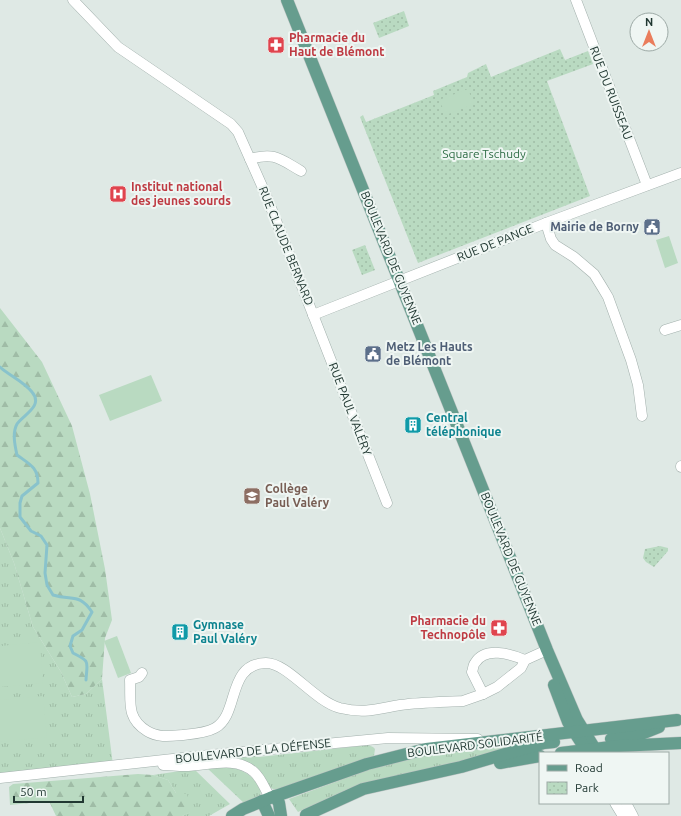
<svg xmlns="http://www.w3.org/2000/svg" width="681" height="816" font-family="Ubuntu,sans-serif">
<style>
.grass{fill:url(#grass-tufts)}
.forest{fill:url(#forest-firs)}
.park{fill:url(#park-dots)}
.pitch{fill:#b9dac1}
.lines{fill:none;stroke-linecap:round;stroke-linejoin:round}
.stream{stroke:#89c3cc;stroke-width:3}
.minor-casing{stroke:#a2b0ac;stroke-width:11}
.major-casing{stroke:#bcc3c2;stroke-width:13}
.minor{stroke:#fff;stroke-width:10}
.major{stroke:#669d8e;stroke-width:12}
.labels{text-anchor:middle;stroke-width:4;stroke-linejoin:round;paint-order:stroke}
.health-label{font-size:12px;font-weight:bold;fill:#be3a42;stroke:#eff6f3;text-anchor:start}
.street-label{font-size:12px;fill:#213832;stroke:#eff6f3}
.park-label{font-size:12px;fill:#2e6d45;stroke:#eff6f3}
.service-label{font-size:12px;font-weight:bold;fill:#4e5e75;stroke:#eff6f3;text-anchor:end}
.culture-label{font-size:12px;font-weight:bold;fill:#0d838f;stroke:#eff6f3;text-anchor:start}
.education-label{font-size:12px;font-weight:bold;fill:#785e54;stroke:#eff6f3;text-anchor:start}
</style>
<defs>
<pattern id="grass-tufts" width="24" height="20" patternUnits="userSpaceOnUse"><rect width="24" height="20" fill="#b9dac1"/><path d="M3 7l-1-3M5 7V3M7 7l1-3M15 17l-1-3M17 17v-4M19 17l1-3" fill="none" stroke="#9fbca6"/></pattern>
<pattern id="forest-firs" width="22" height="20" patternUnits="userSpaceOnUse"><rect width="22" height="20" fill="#b9dac1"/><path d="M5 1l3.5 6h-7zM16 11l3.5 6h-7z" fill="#9fbca6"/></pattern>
<pattern id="park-dots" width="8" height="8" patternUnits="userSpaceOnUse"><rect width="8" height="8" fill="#b9dac1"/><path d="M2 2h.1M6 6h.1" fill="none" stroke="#9fbca6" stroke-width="1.8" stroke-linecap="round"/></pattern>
</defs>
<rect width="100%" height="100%" fill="#dfe9e5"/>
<g class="grass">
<path d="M0,528L14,563L33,627L61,672L72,697L86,694L102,679L113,765L0,778Z"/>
<path d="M368,745L373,747L375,749L374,756L371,758L277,790L270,788L253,767L206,762L245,754L259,757Z"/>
<path d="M510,746L508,749L346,790L298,812L289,799L376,767L427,755Z"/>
<path d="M223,766C238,768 253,773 259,788C261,791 261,793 260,797L245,804L207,768Z"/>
<path d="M194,769L230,804L209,816H182L190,812L176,793L168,780L153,775Z"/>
</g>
<g class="forest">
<path d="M0,308L42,362L72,426L90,494L105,569L112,620L105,638L102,679L86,694L72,697L61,672L33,627L14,563L0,528Z"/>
<path d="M138,774L153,775L168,780L176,793L187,794L191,812L182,816H56L49,801L10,805L9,787L13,784Z"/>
</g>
<g class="park">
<path d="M404,11L409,26L379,38L373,23Z"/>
<path d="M560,49L565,60L588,51L593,64L547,81L590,196L418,263L360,117L363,115L366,122L434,95L433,91L467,77L468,73L486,64L491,77Z"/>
<path d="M365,245L375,270L362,275L352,250Z"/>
<path d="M660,546L668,548V551L654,567L646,562L643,558L645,549Z"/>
</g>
<g class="pitch">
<path d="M468,89L474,104L446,115L439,100Z"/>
<path d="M669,236L678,263L665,268L656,240Z"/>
<path d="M151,375L162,401L110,421L99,395Z"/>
<path d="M117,636L131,673L118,678L104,641Z"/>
<path d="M40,642L43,683L0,687V646Z"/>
<path d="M43,696L47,737L0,742V700Z"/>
</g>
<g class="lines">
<path class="stream" d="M0,367C10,376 23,381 32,392C44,406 23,415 17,424C12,433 15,446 17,455C29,464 38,467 38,483L22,496L20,503V517L31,531L41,536L47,545L45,573L47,585L53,595C73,601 79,593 92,612L82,630L73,636L70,646L73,653C91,662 87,661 86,680"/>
<defs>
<g id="minor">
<path d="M73,0L118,47L231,124L238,132L266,195L387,503"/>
<path d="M576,0L647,185"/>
<path d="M250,159C275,152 280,159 301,171"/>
<path d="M546,223L551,239L555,245L574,257L594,274L602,287L608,297L631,360L638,385L642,416"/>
<path d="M313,315L546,223L681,173"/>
<path d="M665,330L681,325"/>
<path d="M681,466V467"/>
<path d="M142,673L139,677L130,680C131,702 126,718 147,731C158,738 171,736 183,735C193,734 206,733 215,728C240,714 226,664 266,663C288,663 314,701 340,708C365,714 376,709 400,705C420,702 442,702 463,701L483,694L497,687L521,668L525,660L547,650"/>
<path d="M483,694L472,672C473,670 473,665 475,663C485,646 511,654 525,660"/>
<path d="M163,765C170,765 177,766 185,766C207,766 235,755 254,772C261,778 265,789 270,798"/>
<path d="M0,778L200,756L388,738L478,739"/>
<path d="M615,803L623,816"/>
<path d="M626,803L633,816"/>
</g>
<g id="major">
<path d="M287,0L547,650L577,720L595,749"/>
<path d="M554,685L568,722L586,750"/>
<path d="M611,739L639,735L659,727"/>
<path d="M561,753L619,746L681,743"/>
<path d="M500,763L540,756"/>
<path d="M275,796L279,803L281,816"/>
<path d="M262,801L269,816"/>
<path d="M306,815L363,789L461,767L505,754L544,743L554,742"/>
<path d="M232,816L243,809L270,798L367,764L426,749L677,720"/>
</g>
</defs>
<use href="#minor" class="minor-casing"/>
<use href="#major" class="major-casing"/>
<use href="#minor" class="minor"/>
<use href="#major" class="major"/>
</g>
<defs>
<symbol id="pharmacy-square" viewBox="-11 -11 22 22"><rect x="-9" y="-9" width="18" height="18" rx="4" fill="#e0444e" stroke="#eff6f3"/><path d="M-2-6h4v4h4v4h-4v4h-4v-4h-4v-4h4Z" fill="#fff"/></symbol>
<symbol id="hospital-square" viewBox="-11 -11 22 22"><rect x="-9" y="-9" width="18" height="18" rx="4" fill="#e0444e" stroke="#eff6f3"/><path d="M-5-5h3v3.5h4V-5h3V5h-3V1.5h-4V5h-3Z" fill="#fff"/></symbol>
<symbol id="civic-square" viewBox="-11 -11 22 22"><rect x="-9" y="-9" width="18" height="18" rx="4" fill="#5c6f8a" stroke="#eff6f3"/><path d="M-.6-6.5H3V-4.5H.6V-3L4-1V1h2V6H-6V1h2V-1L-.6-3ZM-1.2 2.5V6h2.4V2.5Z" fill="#fff"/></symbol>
<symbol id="building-square" viewBox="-11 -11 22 22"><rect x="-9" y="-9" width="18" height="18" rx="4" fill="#0f9aa8" stroke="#eff6f3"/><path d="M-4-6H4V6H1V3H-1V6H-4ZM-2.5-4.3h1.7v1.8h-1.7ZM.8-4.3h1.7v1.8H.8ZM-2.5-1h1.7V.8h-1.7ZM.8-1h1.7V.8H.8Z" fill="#fff"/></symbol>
<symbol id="school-square" viewBox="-11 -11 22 22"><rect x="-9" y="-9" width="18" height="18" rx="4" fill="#8d6e63" stroke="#eff6f3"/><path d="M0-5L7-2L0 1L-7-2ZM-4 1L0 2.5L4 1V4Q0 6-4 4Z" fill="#fff"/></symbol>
</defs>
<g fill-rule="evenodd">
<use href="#pharmacy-square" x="266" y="35" width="20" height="20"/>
<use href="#hospital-square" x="108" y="184" width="20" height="20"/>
<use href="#civic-square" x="642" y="217" width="20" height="20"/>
<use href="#civic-square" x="363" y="344" width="20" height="20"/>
<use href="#building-square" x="403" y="415" width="20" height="20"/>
<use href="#school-square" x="242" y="486" width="20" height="20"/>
<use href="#pharmacy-square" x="489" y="618" width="20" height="20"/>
<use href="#building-square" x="170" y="622" width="20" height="20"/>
</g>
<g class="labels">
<g class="health-label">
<text x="289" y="42">Pharmacie du<tspan x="289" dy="14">Haut de Blémont</tspan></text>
<text x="131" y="191">Institut national<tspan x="131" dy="14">des jeunes sourds</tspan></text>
<text x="486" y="625" text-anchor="end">Pharmacie du<tspan x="486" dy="14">Technopôle</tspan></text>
</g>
<g class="street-label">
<text transform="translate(611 93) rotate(69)" y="4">RUE DU RUISSEAU</text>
<text transform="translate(495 243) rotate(-22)" y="4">RUE DE PANGE</text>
<text transform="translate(286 246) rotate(68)" y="4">RUE CLAUDE BERNARD</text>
<text transform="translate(391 258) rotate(68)" y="4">BOULEVARD DE GUYENNE</text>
<text transform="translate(350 409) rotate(69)" y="4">RUE PAUL VALÉRY</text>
<text transform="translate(511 559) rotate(68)" y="4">BOULEVARD DE GUYENNE</text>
<text transform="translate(475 745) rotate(-7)" y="4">BOULEVARD SOLIDARITÉ</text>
<text transform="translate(253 751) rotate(-6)" y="4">BOULEVARD DE LA DÉFENSE</text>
</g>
<g class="park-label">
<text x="484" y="158">Square Tschudy</text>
</g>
<g class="service-label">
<text x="639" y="231">Mairie de Borny</text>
<text x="386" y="351" text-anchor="start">Metz Les Hauts<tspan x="386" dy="14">de Blémont</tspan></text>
</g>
<g class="culture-label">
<text x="426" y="422">Central<tspan x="426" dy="14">téléphonique</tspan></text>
<text x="193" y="629">Gymnase<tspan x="193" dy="14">Paul Valéry</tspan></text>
</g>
<g class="education-label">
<text x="265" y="493">Collège<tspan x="265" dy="14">Paul Valéry</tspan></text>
</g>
</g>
<rect x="539" y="752" width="130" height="52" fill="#eff6f3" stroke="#9daaa6"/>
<rect x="547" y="765" width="20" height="6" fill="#669d8e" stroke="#9daaa6"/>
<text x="575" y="772" font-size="12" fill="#213832">Road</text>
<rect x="547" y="782" width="20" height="12" fill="url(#park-dots)" stroke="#9daaa6"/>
<text x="575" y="792" font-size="12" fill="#213832">Park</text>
<g transform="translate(649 32)"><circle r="19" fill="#eff6f3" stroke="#9daaa6"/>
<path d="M0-3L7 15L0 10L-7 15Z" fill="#ea7d5c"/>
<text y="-6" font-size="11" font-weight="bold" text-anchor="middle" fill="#213832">N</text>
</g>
<path d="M14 796v6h69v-6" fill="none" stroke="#213832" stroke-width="2"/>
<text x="20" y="796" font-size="12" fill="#213832" stroke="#eff6f3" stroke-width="3" paint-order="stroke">50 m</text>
</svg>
